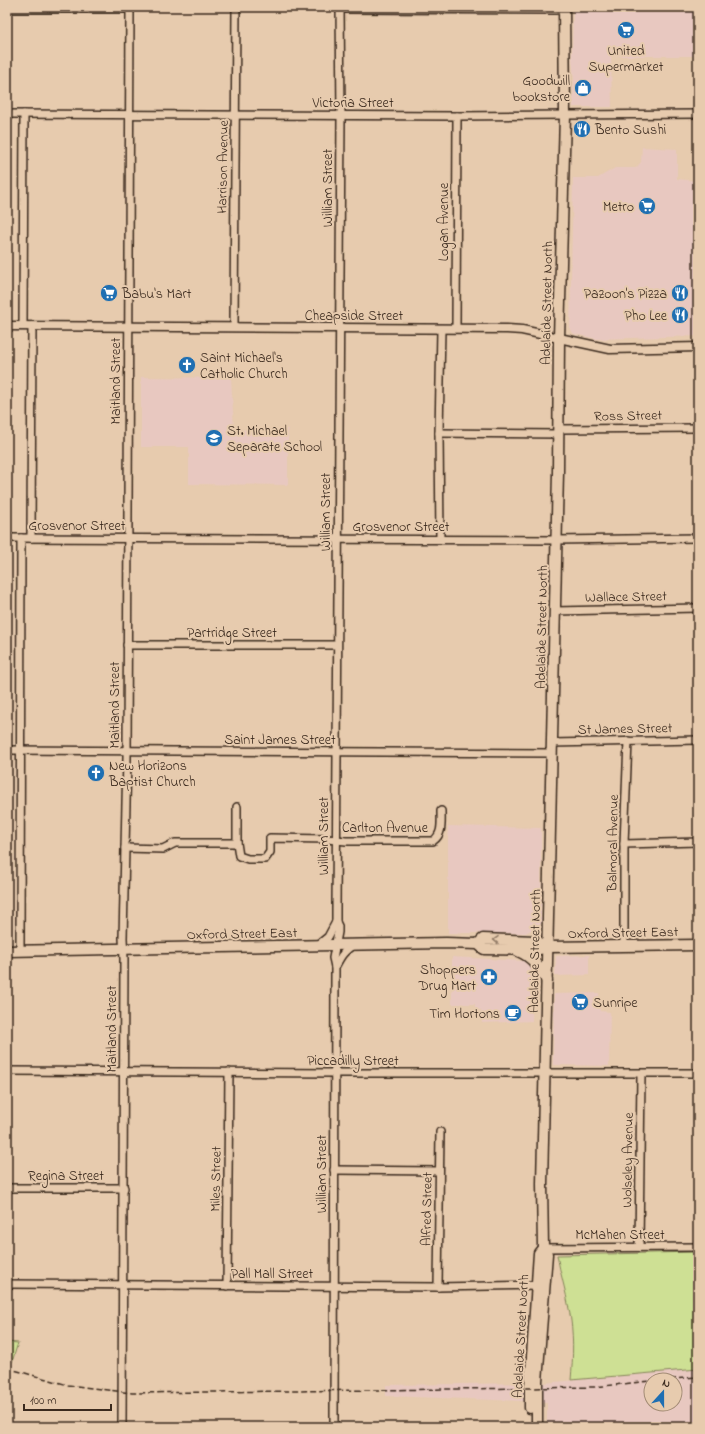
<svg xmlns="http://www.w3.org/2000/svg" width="705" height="1434" font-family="'Indie Flower',sans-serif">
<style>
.built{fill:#e8c8c0;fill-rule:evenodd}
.green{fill:#cee094;stroke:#848559}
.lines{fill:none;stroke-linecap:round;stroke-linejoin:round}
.minor-casing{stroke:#3b2a1e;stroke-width:10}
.tertiary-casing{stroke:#3b2a1e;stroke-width:11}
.secondary-casing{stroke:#3b2a1e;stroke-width:13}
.minor{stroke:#e7cbae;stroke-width:7}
.tertiary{stroke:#e7cbae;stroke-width:8}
.secondary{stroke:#e7cbae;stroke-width:10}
.rail{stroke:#3b2a1e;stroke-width:1.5;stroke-dasharray:6 3;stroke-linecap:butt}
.oneway{stroke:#917a66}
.labels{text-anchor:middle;stroke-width:4;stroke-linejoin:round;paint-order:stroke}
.poi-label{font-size:14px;fill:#3b2a1e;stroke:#e7cbae;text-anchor:end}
.street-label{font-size:14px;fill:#3b2a1e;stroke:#e7cbae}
</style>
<rect width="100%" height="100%" fill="#e7cbae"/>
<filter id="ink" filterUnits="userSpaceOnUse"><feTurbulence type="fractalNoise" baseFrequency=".025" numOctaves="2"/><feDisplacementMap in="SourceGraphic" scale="8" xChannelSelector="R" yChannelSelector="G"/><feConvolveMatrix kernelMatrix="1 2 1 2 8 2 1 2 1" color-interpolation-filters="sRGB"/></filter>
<g filter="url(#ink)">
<g class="built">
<path d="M573,7H697V56H611L612,107H573L574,80L572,57Z"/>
<path d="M642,147L677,149V179L698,181V336L597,339L574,334L570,330L573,178H598L615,168H636L641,162Z"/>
<path d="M141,377L231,378L234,430L288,429V485L189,484V447H141Z"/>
<path d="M448,826L541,828V924L526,933H448Z"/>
<path d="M692,954H698V982H693Z"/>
<path d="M589,955V975L555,976L556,956Z"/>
<path d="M452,957L523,961L533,969L532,1021L482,1023L481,1010L475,1009V1004H452Z"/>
<path d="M599,993L600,1011L610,1012L609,1066L553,1065L554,994Z"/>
<path d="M698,1369V1427H686L682,1421L681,1427H547V1402L386,1396V1385L544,1383ZM651,1380H675V1404H651Z"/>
</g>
<g class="green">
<path d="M698,1252V1369L571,1380C573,1357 574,1332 569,1309C566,1291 560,1273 557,1255Z"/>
<path d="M7,1342L18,1343L12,1362L7,1361Z"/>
</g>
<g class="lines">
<defs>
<g id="minor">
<path d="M7,9H130"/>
<path d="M340,9L564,10"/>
<path d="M7,114L457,116L698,114"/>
<path d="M23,326L24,114"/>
<path d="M234,327L236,7"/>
<path d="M456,328L457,116"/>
<path d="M558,429L698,428"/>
<path d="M439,433L558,434"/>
<path d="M7,538L557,540L698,538"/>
<path d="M31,538L32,326"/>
<path d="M440,539L439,433L441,329"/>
<path d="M555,611L698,608"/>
<path d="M127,645H337"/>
<path d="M552,743L698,740"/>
<path d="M7,750L552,753"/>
<path d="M237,807V843L239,856L248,859H265L270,852V838L327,839L346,841H433C443,834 441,823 441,811"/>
<path d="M624,844L698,842"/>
<path d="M125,848L163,849L175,843H237"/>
<path d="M318,945L328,937L336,922"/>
<path d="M624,946V844L628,741"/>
<path d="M20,951L21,538"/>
<path d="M335,967C341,956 342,953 353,945"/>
<path d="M7,1071L335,1073H698"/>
<path d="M334,1170L439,1171"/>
<path d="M7,1188H124"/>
<path d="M639,1247L641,1074"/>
<path d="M543,1248L698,1247"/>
<path d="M7,1284L438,1287L537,1285"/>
<path d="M227,1286L229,1072"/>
<path d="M438,1287L440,1132"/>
<path d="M122,1427C123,1271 124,1115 124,959L123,938L127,758L130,7"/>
<path d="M334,1427L335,967L333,958L338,932V926L336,922V910L341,115L340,7"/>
</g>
<path id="tertiary" d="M7,326L507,329L522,330L610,349L698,347"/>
<g id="secondary">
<path d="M478,944L483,939L535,941L548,947"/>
<path d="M7,951L446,943L478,944L484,949L536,950L548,947L698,945"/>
<path d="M518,951C533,957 539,967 547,981"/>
<path d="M530,1408V1386L539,1253L543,1248"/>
<path d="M537,1427V1381L547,1254L543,1248L542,1184L558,472L559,338L565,115L564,7"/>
</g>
</defs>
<use href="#minor" class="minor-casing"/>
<use href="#tertiary" class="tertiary-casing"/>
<use href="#secondary" class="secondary-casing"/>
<use href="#minor" class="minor"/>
<use href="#tertiary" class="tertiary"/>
<use href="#secondary" class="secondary"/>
<g class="rail">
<path d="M7,1368L68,1385L132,1393L532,1388L594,1387L651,1381"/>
<path d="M661,1380L698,1377"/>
</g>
</g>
<defs><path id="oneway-chevron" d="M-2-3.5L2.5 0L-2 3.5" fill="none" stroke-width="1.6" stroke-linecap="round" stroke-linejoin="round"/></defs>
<use class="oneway" href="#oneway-chevron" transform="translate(496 940) rotate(-179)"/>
</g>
<defs>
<symbol id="supermarket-disc" viewBox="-11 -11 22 22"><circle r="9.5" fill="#1f6fb2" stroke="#e7cbae"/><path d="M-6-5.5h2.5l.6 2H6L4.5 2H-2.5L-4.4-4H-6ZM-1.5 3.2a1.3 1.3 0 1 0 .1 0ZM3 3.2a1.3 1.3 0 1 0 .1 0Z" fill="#fff"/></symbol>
<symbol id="shop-disc" viewBox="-11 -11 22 22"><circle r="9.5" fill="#1f6fb2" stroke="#e7cbae"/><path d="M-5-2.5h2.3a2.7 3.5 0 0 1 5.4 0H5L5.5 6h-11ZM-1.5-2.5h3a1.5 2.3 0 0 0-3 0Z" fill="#fff"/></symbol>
<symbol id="restaurant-disc" viewBox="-11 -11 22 22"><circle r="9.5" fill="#1f6fb2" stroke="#e7cbae"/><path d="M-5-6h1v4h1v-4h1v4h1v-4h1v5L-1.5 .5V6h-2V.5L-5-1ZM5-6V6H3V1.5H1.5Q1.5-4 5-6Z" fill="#fff"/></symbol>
<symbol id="church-disc" viewBox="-11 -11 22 22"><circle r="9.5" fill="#1f6fb2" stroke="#e7cbae"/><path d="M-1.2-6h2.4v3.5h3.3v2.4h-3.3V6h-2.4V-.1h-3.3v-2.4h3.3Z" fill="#fff"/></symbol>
<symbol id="school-disc" viewBox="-11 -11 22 22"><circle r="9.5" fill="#1f6fb2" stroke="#e7cbae"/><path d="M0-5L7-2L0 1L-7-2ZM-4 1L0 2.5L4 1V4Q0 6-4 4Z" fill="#fff"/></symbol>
<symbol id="pharmacy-disc" viewBox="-11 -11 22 22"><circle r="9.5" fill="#1f6fb2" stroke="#e7cbae"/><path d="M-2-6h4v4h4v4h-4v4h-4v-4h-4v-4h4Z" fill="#fff"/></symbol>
<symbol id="cafe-disc" viewBox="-11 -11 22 22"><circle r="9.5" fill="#1f6fb2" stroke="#e7cbae"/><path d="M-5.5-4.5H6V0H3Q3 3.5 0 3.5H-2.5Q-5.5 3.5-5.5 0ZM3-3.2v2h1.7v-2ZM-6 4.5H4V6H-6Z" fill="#fff"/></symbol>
</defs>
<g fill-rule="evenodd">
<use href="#supermarket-disc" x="616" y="20" width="20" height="20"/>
<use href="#shop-disc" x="573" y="78" width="20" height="20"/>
<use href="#restaurant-disc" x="572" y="119" width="20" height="20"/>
<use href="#supermarket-disc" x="637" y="196" width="20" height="20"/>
<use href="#supermarket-disc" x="99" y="283" width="20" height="20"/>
<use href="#restaurant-disc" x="670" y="283" width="20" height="20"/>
<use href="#restaurant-disc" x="670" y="305" width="20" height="20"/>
<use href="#church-disc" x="177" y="355" width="20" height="20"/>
<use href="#school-disc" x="204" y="428" width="20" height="20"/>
<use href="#church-disc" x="86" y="763" width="20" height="20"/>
<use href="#pharmacy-disc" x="479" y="967" width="20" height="20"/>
<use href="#supermarket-disc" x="570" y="992" width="20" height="20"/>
<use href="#cafe-disc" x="503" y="1003" width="20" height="20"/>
</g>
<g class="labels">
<g class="poi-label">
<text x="626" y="55" text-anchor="middle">United<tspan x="626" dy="16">Supermarket</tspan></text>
<text x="570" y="85">Goodwill<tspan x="570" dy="16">bookstore</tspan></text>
<text x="595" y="134" text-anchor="start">Bento Sushi</text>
<text x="634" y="211">Metro</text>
<text x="122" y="298" text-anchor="start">Babu's Mart</text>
<text x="667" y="298">Pazoon's Pizza</text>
<text x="667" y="320">Pho Lee</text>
<text x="200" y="362" text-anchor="start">Saint Michael's<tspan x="200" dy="16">Catholic Church</tspan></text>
<text x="227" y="435" text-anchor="start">St. Michael<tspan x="227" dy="16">Separate School</tspan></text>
<text x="109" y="770" text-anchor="start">New Horizons<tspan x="109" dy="16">Baptist Church</tspan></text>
<text x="476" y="974">Shoppers<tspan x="476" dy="16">Drug Mart</tspan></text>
<text x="593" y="1007" text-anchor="start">Sunripe</text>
<text x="500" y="1018">Tim Hortons</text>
</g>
<g class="street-label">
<text x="353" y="107">Victoria Street</text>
<text transform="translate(222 167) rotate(-89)" y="5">Harrison Avenue</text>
<text transform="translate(327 188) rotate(-90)" y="5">William Street</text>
<text transform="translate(443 222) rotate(-90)" y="5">Logan Avenue</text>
<text transform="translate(546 303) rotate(-89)" y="5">Adelaide Street North</text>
<text x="354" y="320">Cheapside Street</text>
<text transform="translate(115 381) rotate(-90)" y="5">Maitland Street</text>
<text transform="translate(628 415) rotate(-1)" y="5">Ross Street</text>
<text transform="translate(325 512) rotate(-90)" y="5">William Street</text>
<text x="77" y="530">Grosvenor Street</text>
<text x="401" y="531">Grosvenor Street</text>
<text transform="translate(626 596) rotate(-1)" y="5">Wallace Street</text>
<text transform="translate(541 627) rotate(-89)" y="5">Adelaide Street North</text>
<text x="232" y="637">Partridge Street</text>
<text transform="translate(114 705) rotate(-90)" y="5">Maitland Street</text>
<text transform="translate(625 728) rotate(-1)" y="5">St James Street</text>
<text x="280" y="744">Saint James Street</text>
<text x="385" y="832">Carlton Avenue</text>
<text transform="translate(323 836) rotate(-90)" y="5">William Street</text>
<text transform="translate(612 843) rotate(-89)" y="5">Balmoral Avenue</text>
<text transform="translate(623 932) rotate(-1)" y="5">Oxford Street East</text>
<text transform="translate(242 933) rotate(-1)" y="5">Oxford Street East</text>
<text transform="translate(534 951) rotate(-89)" y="5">Adelaide Street North</text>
<text transform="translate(111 1029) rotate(-90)" y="5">Maitland Street</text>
<text x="353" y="1065">Piccadilly Street</text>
<text transform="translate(627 1160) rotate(-89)" y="5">Wolseley Avenue</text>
<text transform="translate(321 1174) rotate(-90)" y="5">William Street</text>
<text x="66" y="1180">Regina Street</text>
<text transform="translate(215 1179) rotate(-89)" y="5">Miles Street</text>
<text transform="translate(426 1209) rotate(-89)" y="5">Alfred Street</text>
<text x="620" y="1239">McMahen Street</text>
<text x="272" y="1278">Pall Mall Street</text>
<text transform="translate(520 1336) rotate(-87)" y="5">Adelaide Street North</text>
</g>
</g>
<rect width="705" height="1434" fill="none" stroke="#e7cbae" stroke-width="24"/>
<rect x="12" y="12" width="681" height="1410" fill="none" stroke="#3b2a1e" stroke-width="1.5" filter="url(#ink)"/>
<g transform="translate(663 1392) rotate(21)"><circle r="19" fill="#e7cbae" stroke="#a28b74"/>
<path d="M0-3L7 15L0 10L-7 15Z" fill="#1f6fb2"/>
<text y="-6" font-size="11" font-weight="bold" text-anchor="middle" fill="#3b2a1e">N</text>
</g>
<path d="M24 1404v6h87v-6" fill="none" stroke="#3b2a1e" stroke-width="2"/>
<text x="30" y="1404" font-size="12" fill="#3b2a1e" stroke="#e7cbae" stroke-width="3" paint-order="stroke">100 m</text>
</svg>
